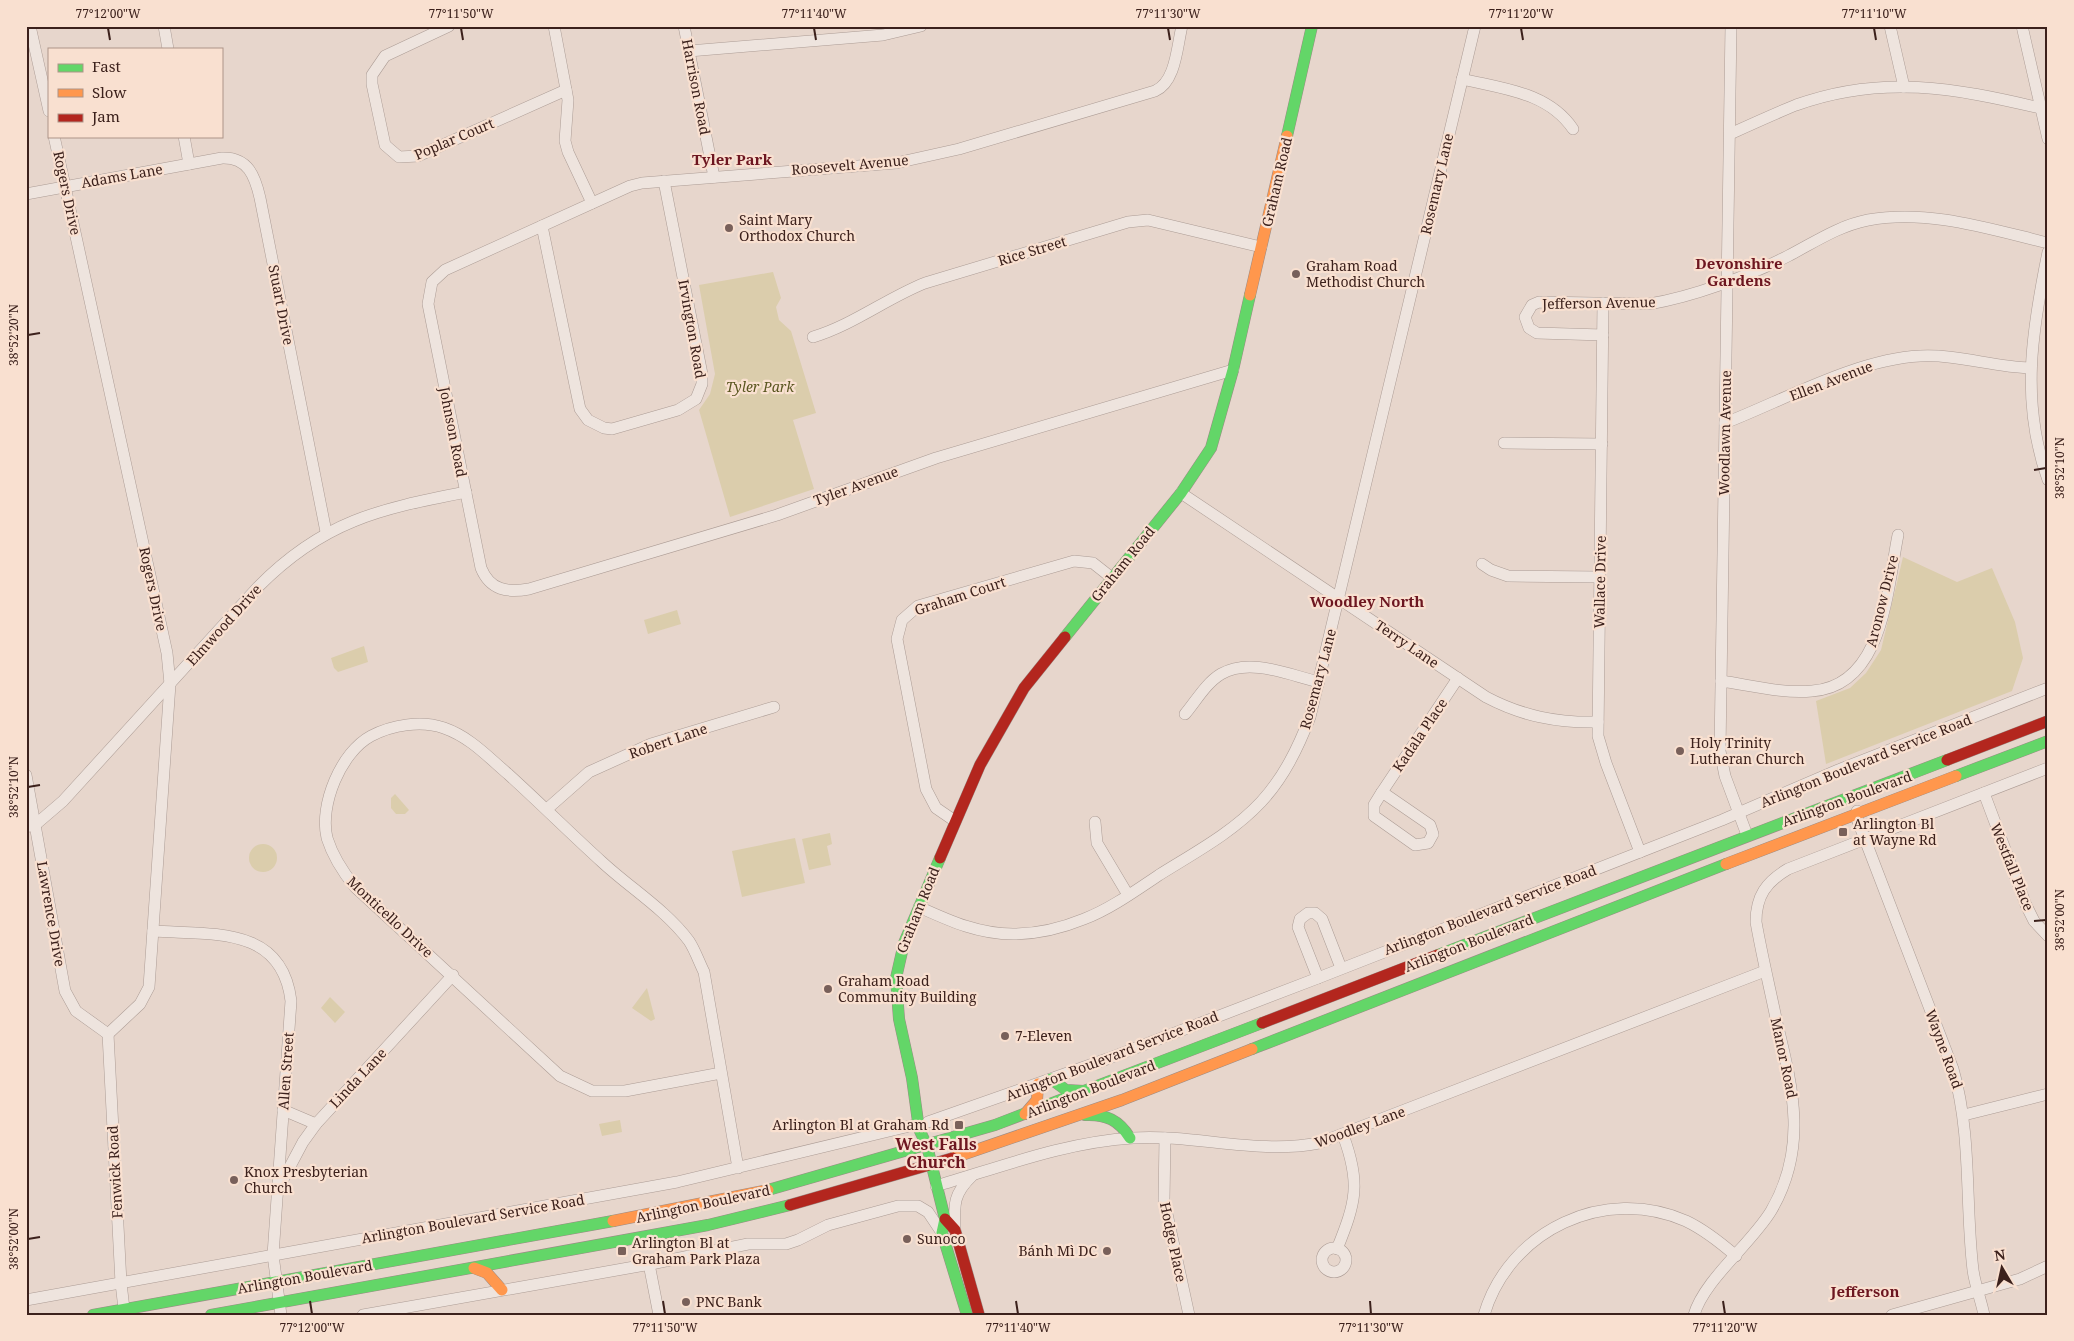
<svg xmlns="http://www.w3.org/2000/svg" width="2074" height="1341" font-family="'Noto Serif',serif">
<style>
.green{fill:#dbcdac}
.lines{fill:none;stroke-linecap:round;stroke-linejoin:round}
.street-casing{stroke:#ac9c95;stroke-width:12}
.fast-casing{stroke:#9b8b85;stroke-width:12}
.slow-casing{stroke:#9b8b85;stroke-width:12}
.jam-casing{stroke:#9b8b85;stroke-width:12}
.street{stroke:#eee4de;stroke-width:11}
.fast{stroke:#63d668;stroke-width:11}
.slow{stroke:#ff974d;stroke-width:11}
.jam{stroke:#b3261e;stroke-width:11}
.ticks{fill:none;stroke:#3c211c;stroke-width:2}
.poi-dot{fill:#78605a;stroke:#f9e0d0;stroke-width:2}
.labels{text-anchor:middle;stroke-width:4.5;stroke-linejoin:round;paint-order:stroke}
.street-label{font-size:14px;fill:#3c211c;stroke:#f9e0d0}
.poi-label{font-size:14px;fill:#3c211c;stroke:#f9e0d0;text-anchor:start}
.park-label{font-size:14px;font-style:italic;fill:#5a5620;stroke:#f9e0d0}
.neighbourhood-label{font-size:15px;font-weight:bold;fill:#6d1620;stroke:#f9e0d0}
.quarter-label{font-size:16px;font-weight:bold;fill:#6d1620;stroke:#f9e0d0}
.neatline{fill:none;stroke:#3c211c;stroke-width:2}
.ticks-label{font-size:12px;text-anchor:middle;fill:#3c211c}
</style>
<rect width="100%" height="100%" fill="#e7d6cc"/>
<g class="green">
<path d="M773,272L781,298L776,307L779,320L791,331L816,413L793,420L814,489L730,517L699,410L710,394L715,374L699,285Z"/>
<path d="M1903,557L1957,582L1992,568L2015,622L2023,658L2012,691L1826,764L1816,701L1850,688L1866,673L1881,650Z"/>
<path d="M677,610L681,624L648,634L644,620Z"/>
<path d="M364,646L368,662L338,672L334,668L331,658Z"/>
<path d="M395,794L409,810L405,814H396L391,808V798Z"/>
<path d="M830,833L832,844L827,846L831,865L809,870L802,839Z"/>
<path d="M795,838L805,883L742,897L732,851Z"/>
<circle cx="263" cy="858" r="14"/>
<path d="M647,988L655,1019L651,1021L632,1008Z"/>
<path d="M330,997L345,1012L335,1023L321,1008Z"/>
<path d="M620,1120L622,1132L602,1136L599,1124Z"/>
</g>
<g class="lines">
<defs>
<g id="street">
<path d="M30,26L49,111"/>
<path d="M164,26L168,49"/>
<path d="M449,26L385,56L372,75V84L385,145L399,157L418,156L566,90"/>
<path d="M554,26L568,100L565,141L568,152L592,203"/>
<path d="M684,26L714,177"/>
<path d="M1182,26C1177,46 1176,82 1155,91L959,149L896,163L642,183L630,186L445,270L432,282L428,304L481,568C490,590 507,593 529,589L777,515L936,458L1233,370"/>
<path d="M1731,26L1720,751L1725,776L1747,835"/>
<path d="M1890,26L1904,87"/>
<path d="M2022,26L2048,139"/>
<path d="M689,51L883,35L921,26"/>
<path d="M1462,79C1503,89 1548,92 1573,129"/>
<path d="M1730,134C1752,124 1774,114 1796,105C1882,74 1955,88 2040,108L2048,107"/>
<path d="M54,136L167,653L170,684L149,987L140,1004L108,1034"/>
<path d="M184,136L189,164"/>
<path d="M26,194L222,158C248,157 255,176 260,198L326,532"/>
<path d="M542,226L580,409L588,420L604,428L612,429L678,410L696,399L702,384V374L664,181"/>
<path d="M2048,252C2032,330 2020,402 2048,480"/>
<path d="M1603,303L1598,736L1606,763L1640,852"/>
<path d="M1603,335L1537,333L1529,328L1525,317L1532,305L1539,302L1649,304C1692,297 1749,276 1788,256C1815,242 1838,226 1868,220C1929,209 1989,229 2048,243"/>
<path d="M813,337C853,325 887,298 925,283L1128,222L1148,220L1261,247"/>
<path d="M1725,423C1784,400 1857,359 1920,356C1957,354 1993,367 2030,368"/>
<path d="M1504,443L1602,444"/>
<path d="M1181,493L1486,697C1522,716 1557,723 1598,722"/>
<path d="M1482,564L1491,570L1508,576L1599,577"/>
<path d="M1721,681C1750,685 1783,694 1812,691C1884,686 1887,589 1898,535"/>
<path d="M1185,714C1196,701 1206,683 1221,674C1250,657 1289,675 1319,682"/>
<path d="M26,775L65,991L76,1011L108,1034"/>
<path d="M1382,792L1430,825L1433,834L1428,843L1415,845L1374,816V805Z"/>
<path d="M1382,792L1458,678"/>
<path d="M1984,793L2026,905L2034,921L2048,936"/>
<path d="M547,809L589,772L651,744L774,707"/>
<path d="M1857,811L1856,816L1953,1069C1972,1135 1965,1203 1973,1270C1975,1285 1981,1300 1984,1315"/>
<path d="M955,821L936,808L926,789L897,639L902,620L918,606L1074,561L1093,563L1112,578"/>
<path d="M1095,822L1097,843L1128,895"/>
<path d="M26,827L35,825L63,801L258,587C323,521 379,509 466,492"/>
<path d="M919,907C950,921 978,934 1013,934C1036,934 1062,928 1084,919C1110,909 1135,891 1159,875C1194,853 1232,833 1261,802C1284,777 1298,748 1310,717L1475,26"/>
<path d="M153,931C211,935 282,925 291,1001L273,1255L281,1315"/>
<path d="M1318,978L1298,927L1300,919L1308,913H1315L1322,919L1341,968"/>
<path d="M108,1034L121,1283L124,1309"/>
<path d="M721,1073L625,1091H592L560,1076L355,887C342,871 333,857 327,838C319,805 341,752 371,736C392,725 421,720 444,728C470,737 488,757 508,774C540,803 570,833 602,862C630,888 666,910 689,941C695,950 699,962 704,972L738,1168"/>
<path d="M283,1110L316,1124"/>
<path d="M1964,1115L2048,1094"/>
<path d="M928,1122L1107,1059L1318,978L1722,820L1838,770L2048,688"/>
<path d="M1165,1138L1164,1200L1189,1315"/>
<path d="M936,1186C1001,1167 1065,1142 1133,1138C1195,1134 1257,1155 1319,1143L1765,971"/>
<path d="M278,1189L303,1142L316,1124L453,975"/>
<path d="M955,1230C954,1205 953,1194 972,1176"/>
<circle cx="1334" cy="1260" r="12"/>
<path d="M1337,1249C1356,1202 1361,1183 1343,1135"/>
<path d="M649,1264L659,1315"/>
<path d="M26,1300L677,1182L918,1124"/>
<path d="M363,1315L651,1264L748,1244H786L798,1240L828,1225L898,1206H918L928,1212L942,1233"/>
<path d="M1484,1315C1509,1230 1605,1185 1686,1221C1705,1230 1721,1243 1736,1256"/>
<path d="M1694,1315C1704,1280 1751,1244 1771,1211C1808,1148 1793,1089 1777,1023C1770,989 1762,956 1756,922C1756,896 1766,882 1788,869L2048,768"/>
<path d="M1892,1315L2020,1279L2048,1266"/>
</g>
<g id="fast">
<path d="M1287,136L1312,26"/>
<path d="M1065,637L1181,493L1211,448L1233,370L1250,295"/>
<path d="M1956,776L2048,741"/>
<path d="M940,858L904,943L896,978L899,1019L912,1078L919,1129L927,1146L945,1219L942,1233L967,1315"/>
<path d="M1438,955L1947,760"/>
<path d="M1252,1049L1726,864"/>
<path d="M1051,1079L1066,1090L1084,1091"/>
<path d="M1085,1115C1106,1114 1119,1120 1130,1138"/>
<path d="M768,1190L995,1125L1262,1023"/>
<path d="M93,1315L613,1221"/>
<path d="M211,1315L708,1225L790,1205"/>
</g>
<g id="slow">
<path d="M1250,295L1287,136"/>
<path d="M1726,864L1956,776"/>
<path d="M1025,1114L1037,1100L1038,1084"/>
<path d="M953,1158L1122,1100L1252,1049"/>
<path d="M613,1221L768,1190"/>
<path d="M474,1268L487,1273L502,1290"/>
</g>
<g id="jam">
<path d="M1947,760L2048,721"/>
<path d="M940,858L980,765L1024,688L1065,637"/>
<path d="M1262,1023L1438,955"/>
<path d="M790,1205L953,1158"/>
<path d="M945,1219L955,1230L979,1315"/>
</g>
</defs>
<use href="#street" class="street-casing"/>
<use href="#fast" class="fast-casing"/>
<use href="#slow" class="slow-casing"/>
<use href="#jam" class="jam-casing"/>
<use href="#street" class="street"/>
<use href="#fast" class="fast"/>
<use href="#slow" class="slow"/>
<use href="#jam" class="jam"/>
</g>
<path class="ticks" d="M108,28L110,40M461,28L463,40M814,28L816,40M1168,28L1170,40M1521,28L1523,40M1874,28L1876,40M28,335L40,333M2034,470L2046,468M28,787L40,785M2034,921L2046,920M28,1239L40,1237M310,1301L312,1314M663,1301L665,1314M1016,1301L1018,1314M1370,1301L1371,1314M1723,1301L1725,1314"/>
<g class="poi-dot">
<circle cx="729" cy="228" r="5"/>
<circle cx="1296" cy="274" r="5"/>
<circle cx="1680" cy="751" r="5"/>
<rect x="1838" y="827" width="10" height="10" rx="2.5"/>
<circle cx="828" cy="989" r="5"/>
<circle cx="1005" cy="1036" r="5"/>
<rect x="954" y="1120" width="10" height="10" rx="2.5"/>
<circle cx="234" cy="1180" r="5"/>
<circle cx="907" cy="1239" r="5"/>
<rect x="617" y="1246" width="10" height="10" rx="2.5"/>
<circle cx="1107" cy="1251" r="5"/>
<circle cx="686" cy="1302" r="5"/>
</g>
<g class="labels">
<g class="street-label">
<text transform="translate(696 87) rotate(79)" y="5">Harrison Road</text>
<text transform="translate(454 139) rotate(-23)" y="5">Poplar Court</text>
<text transform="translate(850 165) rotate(-5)" y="5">Roosevelt Avenue</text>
<text transform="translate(122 176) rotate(-10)" y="5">Adams Lane</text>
<text transform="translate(1277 182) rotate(-77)" y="5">Graham Road</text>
<text transform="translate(1437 184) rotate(-77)" y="5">Rosemary Lane</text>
<text transform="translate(67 193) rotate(78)" y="5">Rogers Drive</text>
<text transform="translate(1032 251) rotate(-17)" y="5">Rice Street</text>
<text transform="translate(1599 303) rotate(-1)" y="5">Jefferson Avenue</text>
<text transform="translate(281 305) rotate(79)" y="5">Stuart Drive</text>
<text transform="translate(692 329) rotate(80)" y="5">Irvington Road</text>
<text transform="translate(1831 381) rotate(-21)" y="5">Ellen Avenue</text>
<text transform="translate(453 432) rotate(79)" y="5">Johnson Road</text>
<text transform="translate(1725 433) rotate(-89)" y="5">Woodlawn Avenue</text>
<text transform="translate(856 486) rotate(-20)" y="5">Tyler Avenue</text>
<text transform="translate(1123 564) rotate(-51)" y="5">Graham Road</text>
<text transform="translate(1600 582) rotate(-89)" y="5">Wallace Drive</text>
<text transform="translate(153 589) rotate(78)" y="5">Rogers Drive</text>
<text transform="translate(960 596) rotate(-18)" y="5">Graham Court</text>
<text transform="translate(1882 601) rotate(-76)" y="5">Aronow Drive</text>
<text transform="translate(224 625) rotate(-48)" y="5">Elmwood Drive</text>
<text transform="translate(1407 644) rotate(34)" y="5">Terry Lane</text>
<text transform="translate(1318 679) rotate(-75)" y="5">Rosemary Lane</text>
<text transform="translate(1420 735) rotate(-56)" y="5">Kadala Place</text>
<text transform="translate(668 741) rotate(-19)" y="5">Robert Lane</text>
<text transform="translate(1866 761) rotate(-22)" y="5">Arlington Boulevard Service Road</text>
<text transform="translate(1847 799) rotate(-20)" y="5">Arlington Boulevard</text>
<text transform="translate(2012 867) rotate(68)" y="5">Westfall Place</text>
<text transform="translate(918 910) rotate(-68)" y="5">Graham Road</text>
<text transform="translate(1490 910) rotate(-21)" y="5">Arlington Boulevard Service Road</text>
<text transform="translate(51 914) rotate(80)" y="5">Lawrence Drive</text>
<text transform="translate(390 917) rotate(43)" y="5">Monticello Drive</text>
<text transform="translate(1469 943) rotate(-21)" y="5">Arlington Boulevard</text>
<text transform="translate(1944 1049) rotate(70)" y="5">Wayne Road</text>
<text transform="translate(1112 1056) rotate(-21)" y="5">Arlington Boulevard Service Road</text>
<text transform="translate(1784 1058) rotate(78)" y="5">Manor Road</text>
<text transform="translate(286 1071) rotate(-86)" y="5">Allen Street</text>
<text transform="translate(358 1078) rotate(-47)" y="5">Linda Lane</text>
<text transform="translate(1091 1089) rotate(-21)" y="5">Arlington Boulevard</text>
<text transform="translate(1360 1127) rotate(-20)" y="5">Woodley Lane</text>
<text transform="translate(115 1172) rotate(-93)" y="5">Fenwick Road</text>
<text transform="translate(703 1204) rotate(-12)" y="5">Arlington Boulevard</text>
<text transform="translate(473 1219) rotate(-10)" y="5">Arlington Boulevard Service Road</text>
<text transform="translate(1173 1242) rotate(78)" y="5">Hodge Place</text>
<text transform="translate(305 1277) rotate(-10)" y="5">Arlington Boulevard</text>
</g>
<g class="poi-label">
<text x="739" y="225">Saint Mary<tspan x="739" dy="16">Orthodox Church</tspan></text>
<text x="1306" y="271">Graham Road<tspan x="1306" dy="16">Methodist Church</tspan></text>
<text x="1690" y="748">Holy Trinity<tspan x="1690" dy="16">Lutheran Church</tspan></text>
<text x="1853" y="829">Arlington Bl<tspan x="1853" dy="16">at Wayne Rd</tspan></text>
<text x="838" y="986">Graham Road<tspan x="838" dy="16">Community Building</tspan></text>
<text x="1015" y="1041">7-Eleven</text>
<text x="949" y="1130" text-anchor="end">Arlington Bl at Graham Rd</text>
<text x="244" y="1177">Knox Presbyterian<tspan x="244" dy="16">Church</tspan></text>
<text x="917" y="1244">Sunoco</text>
<text x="632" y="1248">Arlington Bl at<tspan x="632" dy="16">Graham Park Plaza</tspan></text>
<text x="1097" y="1256" text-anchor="end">Bánh Mì DC</text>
<text x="696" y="1307">PNC Bank</text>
</g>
<g class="park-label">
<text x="760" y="392">Tyler Park</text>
</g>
<g class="neighbourhood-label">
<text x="732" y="165">Tyler Park</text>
<text x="1739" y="269">Devonshire<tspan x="1739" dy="17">Gardens</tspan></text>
<text x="1367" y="607">Woodley North</text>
<text x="1865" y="1297">Jefferson</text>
</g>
<g class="quarter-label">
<text x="936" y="1150">West Falls<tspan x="936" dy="18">Church</tspan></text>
</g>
</g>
<rect width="2074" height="1341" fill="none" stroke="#f9e0d0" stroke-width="55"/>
<rect x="48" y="48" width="175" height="90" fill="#f9e0d0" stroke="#ad9488"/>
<rect x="58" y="64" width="25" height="8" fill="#63d668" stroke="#ad9488"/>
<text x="92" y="72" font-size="15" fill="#3c211c">Fast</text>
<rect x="58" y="89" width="25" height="8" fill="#ff974d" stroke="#ad9488"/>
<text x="92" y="98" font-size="15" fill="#3c211c">Slow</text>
<rect x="58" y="114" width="25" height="8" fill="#b3261e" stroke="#ad9488"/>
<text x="92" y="122" font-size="15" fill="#3c211c">Jam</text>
<g transform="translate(2002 1268) rotate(351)" stroke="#f9e0d0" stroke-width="4" paint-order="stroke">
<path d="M0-4L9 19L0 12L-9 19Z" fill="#3c211c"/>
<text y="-8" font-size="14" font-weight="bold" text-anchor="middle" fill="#3c211c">N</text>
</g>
<rect x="28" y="28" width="2018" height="1286" class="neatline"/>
<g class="ticks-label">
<text x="108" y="18">77°12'00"W</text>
<text x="461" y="18">77°11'50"W</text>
<text x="814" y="18">77°11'40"W</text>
<text x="1168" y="18">77°11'30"W</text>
<text x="1521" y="18">77°11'20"W</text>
<text x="1874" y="18">77°11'10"W</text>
<text transform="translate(14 335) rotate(-90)" y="4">38°52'20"N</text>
<text transform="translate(2060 468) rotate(-90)" y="4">38°52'10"N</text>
<text transform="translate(14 787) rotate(-90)" y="4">38°52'10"N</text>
<text transform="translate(2060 920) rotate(-90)" y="4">38°52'00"N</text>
<text transform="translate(14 1239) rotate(-90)" y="4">38°52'00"N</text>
<text x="312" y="1332">77°12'00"W</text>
<text x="665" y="1332">77°11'50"W</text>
<text x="1018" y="1332">77°11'40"W</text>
<text x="1371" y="1332">77°11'30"W</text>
<text x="1725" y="1332">77°11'20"W</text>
</g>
</svg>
